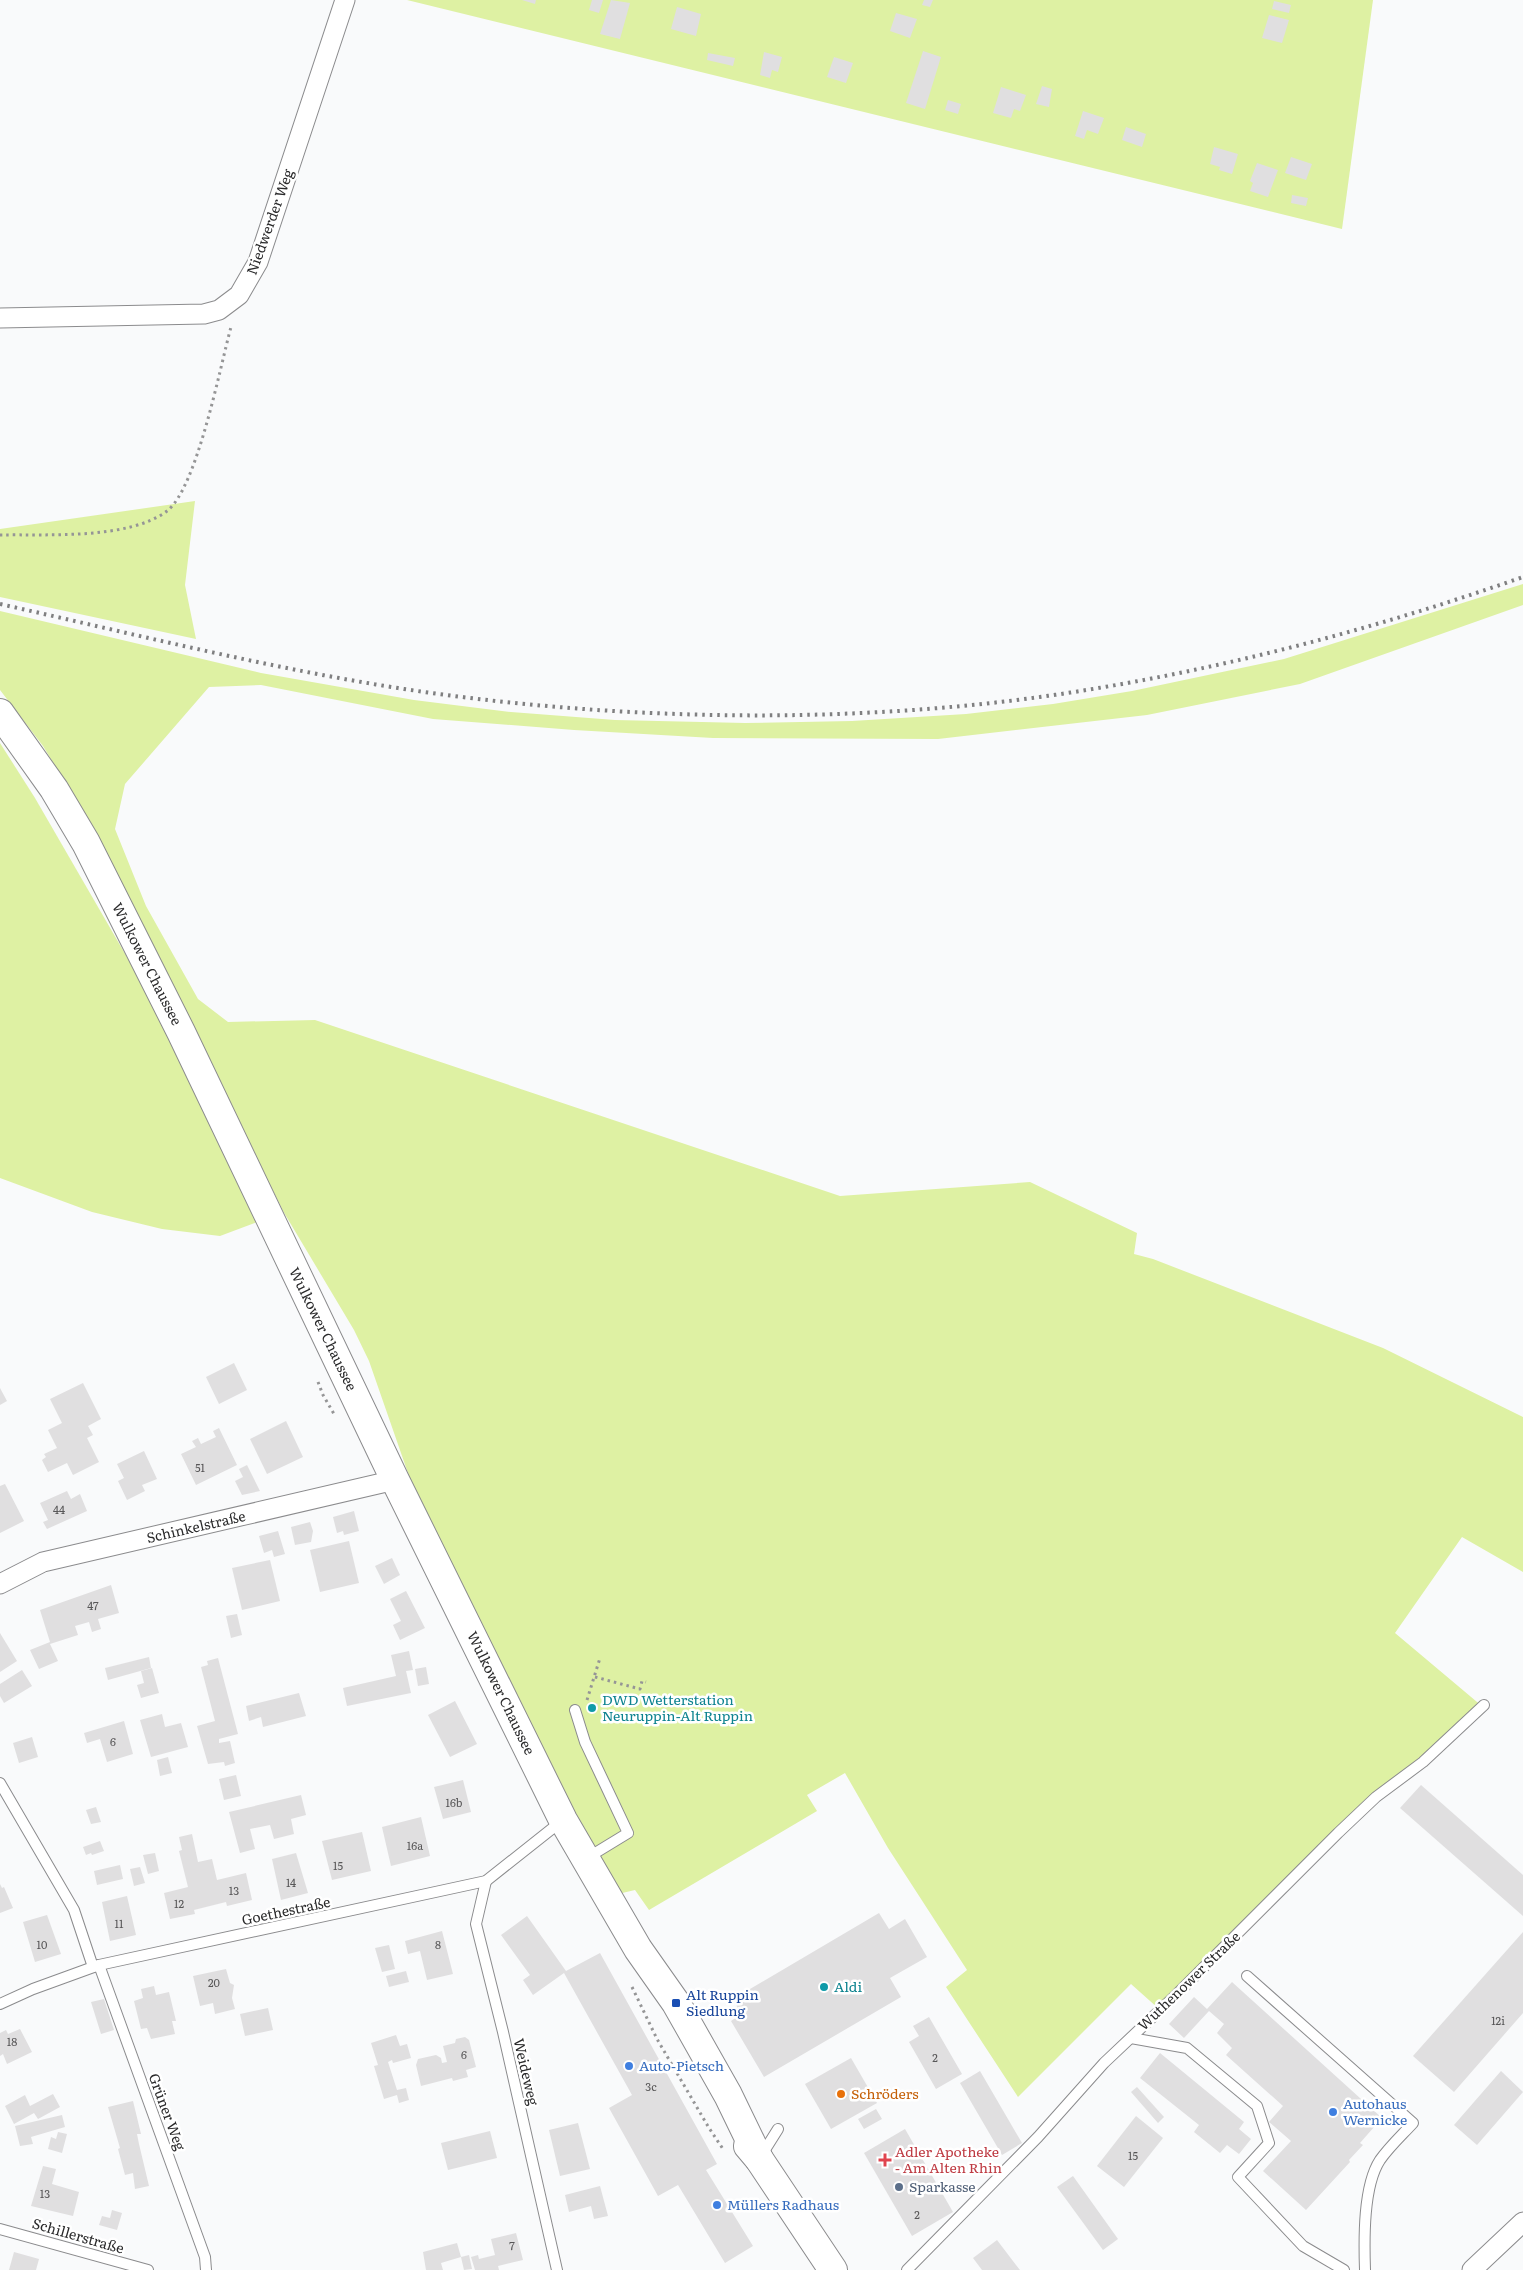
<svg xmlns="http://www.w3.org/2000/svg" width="1523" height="2270" font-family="Literata,serif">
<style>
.green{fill:#def1a3}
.building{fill:#e0dfe0}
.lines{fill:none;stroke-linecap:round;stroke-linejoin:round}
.lane-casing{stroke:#8b8b8d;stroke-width:12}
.street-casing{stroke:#8b8b8d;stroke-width:21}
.primary-casing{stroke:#8b8b8d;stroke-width:30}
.path{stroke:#959596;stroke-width:3;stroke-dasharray:2.5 4;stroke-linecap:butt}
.lane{stroke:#fff;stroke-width:10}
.street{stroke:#fff;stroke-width:19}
.primary{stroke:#fff;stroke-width:28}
.rail{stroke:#7f7f80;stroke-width:4;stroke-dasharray:2.5 5;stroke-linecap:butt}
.culture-dot{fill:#0f9aa8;stroke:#fff;stroke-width:2}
.transit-dot{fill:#1a4fb4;stroke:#fff;stroke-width:2}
.shop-dot{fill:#3f7fe0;stroke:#fff;stroke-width:2}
.food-dot{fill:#e8710a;stroke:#fff;stroke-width:2}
.health-dot{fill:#e0444e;stroke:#fff;stroke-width:2}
.service-dot{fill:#5c6f8a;stroke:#fff;stroke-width:2}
.labels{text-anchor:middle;stroke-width:5;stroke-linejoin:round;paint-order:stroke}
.number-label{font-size:11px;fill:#585758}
.street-label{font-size:14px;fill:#2a2a2b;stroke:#fff}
.culture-label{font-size:14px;fill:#0d838f;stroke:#fff;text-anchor:start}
.transit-label{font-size:14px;fill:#164399;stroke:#fff;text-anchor:start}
.shop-label{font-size:14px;fill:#366cbe;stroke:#fff;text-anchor:start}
.food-label{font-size:14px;fill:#c56008;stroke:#fff;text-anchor:start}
.health-label{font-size:14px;fill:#be3a42;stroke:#fff;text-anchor:start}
.service-label{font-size:14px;fill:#4e5e75;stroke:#fff;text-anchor:start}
</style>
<rect width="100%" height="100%" fill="#f9fafb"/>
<g class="green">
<path d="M407,0H1373L1342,229Z"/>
<path d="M195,501L185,585L196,639L0,597V529Z"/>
<path d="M1523,584V605L1300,684L1147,715L938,739L713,738L574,730L433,719L261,685L209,687L125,784L115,829L146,906L198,999L228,1022L315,1020L840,1196L1030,1182L1137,1233L1134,1254L1153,1259L1383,1348L1523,1417V1572L1462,1537L1395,1633L1483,1707L1376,1797L1159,2009L1131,1984L1018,2097L946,1987L967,1970L888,1848L845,1773L807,1795L817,1811L649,1910L635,1890L618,1894L512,1698L409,1476L369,1361L354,1330L283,1211L98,837L43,746L0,690V611L261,673L414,700L511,712L615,720L745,723L852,721L966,714L1053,704L1132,691L1284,659Z"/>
<path d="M0,743L35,798L172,1035L257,1222L220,1236L162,1229L92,1212L0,1178Z"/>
</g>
<g class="building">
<path d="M522,0H536L535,4Z"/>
<path d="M592,0H603L599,13L589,10Z"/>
<path d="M611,0L630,3L620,39L600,34Z"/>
<path d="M924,0H933L930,7L922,5Z"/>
<path d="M1274,1L1291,5L1289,13L1272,9Z"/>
<path d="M677,7L701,14L696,36L671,29Z"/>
<path d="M896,13L917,19L910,38L890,31Z"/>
<path d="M1269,15L1289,20L1282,43L1262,38Z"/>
<path d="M923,51L941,57L925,109L906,103Z"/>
<path d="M764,52L782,57L778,72L772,70L770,78L760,75Z"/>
<path d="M708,53L735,58L733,66L707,60Z"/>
<path d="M834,57L853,63L846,83L827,77Z"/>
<path d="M1042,86L1052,89L1049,107L1036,104Z"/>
<path d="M1001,87L1026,95L1020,111L1014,109L1011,118L993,113Z"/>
<path d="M948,100L961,104L958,114L945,110Z"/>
<path d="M1083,111L1104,118L1098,134L1087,130L1084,139L1075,136Z"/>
<path d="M1126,127L1146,134L1142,147L1122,140Z"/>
<path d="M1214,147L1238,154L1232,174L1219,170L1220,167L1210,164Z"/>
<path d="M1291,157L1312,164L1306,180L1285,173Z"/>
<path d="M1257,163L1278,170L1268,197L1250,191L1253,183L1250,181Z"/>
<path d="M1292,195L1308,198L1306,206L1291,203Z"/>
<path d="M234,1363L247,1390L219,1404L206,1377Z"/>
<path d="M83,1383L101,1419L88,1426L93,1435L87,1438L99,1462L73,1475L67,1463L48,1472L42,1460L46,1457L44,1454L57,1448L48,1430L62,1423L50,1399Z"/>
<path d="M0,1388L7,1401L0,1405Z"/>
<path d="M286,1421L303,1457L267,1474L250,1439Z"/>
<path d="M219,1428L237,1465L196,1485L181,1454L196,1447L192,1441L198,1438L201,1444L216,1437L213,1431Z"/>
<path d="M144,1451L157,1479L142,1485L145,1491L127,1500L118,1481L124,1478L117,1464Z"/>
<path d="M247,1465L260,1491L242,1495L235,1481L243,1477L239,1469Z"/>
<path d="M5,1484L24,1521L0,1533V1486Z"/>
<path d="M67,1491L71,1499L80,1494L87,1511L47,1529L43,1522L48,1520L40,1503Z"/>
<path d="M354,1511L359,1531L344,1535L343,1531L337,1533L333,1517Z"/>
<path d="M310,1522L313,1531L311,1542L295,1545L291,1527Z"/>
<path d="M278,1531L285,1554L274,1557L272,1550L264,1553L259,1536Z"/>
<path d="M349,1541L359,1583L320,1592L310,1550Z"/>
<path d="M392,1558L400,1575L384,1584L375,1566Z"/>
<path d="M270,1560L280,1601L242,1610L232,1568Z"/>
<path d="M111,1585L119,1613L98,1619L101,1629L92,1632L89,1622L75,1626L78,1635L50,1644L58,1661L39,1669L30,1650L50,1642L40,1610Z"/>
<path d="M406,1591L425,1628L400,1640L393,1625L401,1621L390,1599Z"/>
<path d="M237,1614L242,1635L231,1638L226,1616Z"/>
<path d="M0,1633L17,1661L0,1672Z"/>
<path d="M409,1651L413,1670L406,1671L411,1693L347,1706L343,1688L396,1676L391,1655Z"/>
<path d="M149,1657L151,1668L108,1680L105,1668Z"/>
<path d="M218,1658L238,1734L219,1739V1743L230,1741L235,1763L225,1766L224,1762L208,1764L197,1726L215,1721L201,1667L208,1665L207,1661Z"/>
<path d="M426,1667L429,1684L418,1686L415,1669Z"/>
<path d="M152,1668L159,1693L141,1698L137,1685L144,1683L141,1671Z"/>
<path d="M22,1670L32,1686L4,1703L0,1696V1684Z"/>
<path d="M299,1693L306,1716L263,1727L261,1717L249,1721L246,1706Z"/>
<path d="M455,1701L477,1744L450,1757L428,1715Z"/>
<path d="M590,1702L598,1704L595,1713L587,1711Z"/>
<path d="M162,1714L165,1727L181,1723L188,1747L151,1757L140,1720Z"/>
<path d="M124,1721L133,1754L107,1762L100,1739L87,1743L84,1733Z"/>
<path d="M32,1737L38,1757L19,1763L13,1743Z"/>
<path d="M168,1757L172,1773L160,1776L157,1760Z"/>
<path d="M236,1775L241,1796L224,1800L219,1779Z"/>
<path d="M463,1780L471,1812L443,1819L434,1787Z"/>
<path d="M1421,1785L1523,1875V1916L1400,1808Z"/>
<path d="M301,1795L306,1815L291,1819L294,1834L274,1839L270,1825L250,1829L255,1849L240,1853L229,1812Z"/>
<path d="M96,1807L101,1822L91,1824L86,1810Z"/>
<path d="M421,1817L430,1856L391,1866L382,1827Z"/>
<path d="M362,1832L371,1871L332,1880L322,1841Z"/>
<path d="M192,1834L198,1862L212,1859L217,1880L246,1873L252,1900L227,1906L226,1902L194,1910L195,1914L170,1919L164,1893L188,1887L179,1851L182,1850L179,1837Z"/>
<path d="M100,1841L104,1851L92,1855L91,1853L86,1855L83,1847Z"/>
<path d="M155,1853L159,1871L148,1874L143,1855Z"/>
<path d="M296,1853L308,1893L281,1900L272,1859Z"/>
<path d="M120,1865L123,1879L97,1885L94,1871Z"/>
<path d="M140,1867L145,1883L134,1886L130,1869Z"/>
<path d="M0,1884L2,1888L4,1887L13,1908L0,1913Z"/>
<path d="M127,1896L136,1935L110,1941L102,1902Z"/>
<path d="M879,1913L889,1929L905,1919L927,1957L890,1978L901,1997L764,2077L731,2021L741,2014L733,1999Z"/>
<path d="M47,1915L61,1954L35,1962L23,1922Z"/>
<path d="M527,1916L566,1971L600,1953L717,2164L706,2170L753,2246L725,2263L678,2185L658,2196L609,2108L632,2095L564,1973L533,1995L523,1980L530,1975L501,1935Z"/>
<path d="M442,1931L453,1974L427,1980L420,1951L408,1954L405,1941Z"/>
<path d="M1523,1932V2013L1454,2092L1413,2056Z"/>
<path d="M389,1945L395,1969L382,1972L375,1948Z"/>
<path d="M226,1969L230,1983L234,1985L232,1998L235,2009L215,2014L213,2003L200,2006L193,1976Z"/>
<path d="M406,1971L409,1982L389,1987L386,1976Z"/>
<path d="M1232,1982L1382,2118L1360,2143L1363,2145L1349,2160L1350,2162L1306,2210L1263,2171L1291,2141L1269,2122L1283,2106L1226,2055L1232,2048L1217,2033L1224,2024L1209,2011L1184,2038L1169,2024L1194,1997L1207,2009Z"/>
<path d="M154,1986L156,1995L169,1992L176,2021H172L175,2034L151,2039L147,2028L141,2029L134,2001L143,1998L141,1989Z"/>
<path d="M104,1999L114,2030L101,2034L91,2002Z"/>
<path d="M268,2008L273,2030L245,2036L240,2014Z"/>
<path d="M929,2017L962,2074L936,2089L909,2042L919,2036L913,2026Z"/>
<path d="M20,2029L32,2052L7,2064L3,2054L0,2056V2033L6,2030L8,2034Z"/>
<path d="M396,2035L400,2046L407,2044L411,2058L393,2063L392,2060L388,2062L397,2090L406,2088L409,2100L399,2103L397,2095L384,2099L374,2066L378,2065L371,2043Z"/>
<path d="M465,2037L469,2040L476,2067L466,2070L468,2077L453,2081L452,2078L421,2086L416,2065L418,2059L436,2055L441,2058L442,2063L447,2062L443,2046L455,2043L456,2039Z"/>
<path d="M1160,2053L1244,2122L1239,2129L1251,2139L1239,2154L1227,2145L1220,2153L1194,2132L1199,2125L1140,2078Z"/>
<path d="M851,2058L877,2103L831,2129L805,2084Z"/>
<path d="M980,2071L1022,2143L1002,2155L960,2083Z"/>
<path d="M1501,2071L1523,2092L1477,2145L1454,2125Z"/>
<path d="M1137,2087L1164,2117L1158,2123L1131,2092Z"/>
<path d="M53,2094L60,2107L38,2119L34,2113L14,2124L5,2106L25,2095L30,2106Z"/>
<path d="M133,2101L141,2134H137L139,2144L149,2186L135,2189L133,2173L125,2175L118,2149L120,2148L108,2107Z"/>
<path d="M876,2109L882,2119L864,2129L858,2119Z"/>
<path d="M62,2115L65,2127L31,2137L33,2144L20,2146L15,2126Z"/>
<path d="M1136,2116L1163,2138L1124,2187L1097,2166Z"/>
<path d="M578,2123L590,2169L560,2176L549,2130Z"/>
<path d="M905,2129L953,2212L912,2236L864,2153Z"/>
<path d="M490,2131L497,2158L448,2170L441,2143Z"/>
<path d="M58,2132L67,2134L62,2153L48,2149L51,2137L56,2139Z"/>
<path d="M43,2166L56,2169L52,2184L79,2192L73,2216L31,2206Z"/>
<path d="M1073,2176L1118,2239L1103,2250L1057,2187Z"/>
<path d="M600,2186L608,2216L594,2219L591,2206L569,2212L565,2195Z"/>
<path d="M112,2210L122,2213L117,2230L99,2225L102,2216L110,2218Z"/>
<path d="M516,2233L523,2260L498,2266L499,2270H475L471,2257L478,2255L479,2259L495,2255L491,2239Z"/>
<path d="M997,2240L1016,2265L1020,2270H982L973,2258Z"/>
<path d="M457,2243L461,2257L441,2263L443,2270H426L423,2252Z"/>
<path d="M14,2252L39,2259L36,2270H9Z"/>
<path d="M469,2255L472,2269L464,2270L461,2257Z"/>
</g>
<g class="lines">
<defs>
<g id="lane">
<path d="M575,1710L585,1742L628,1833L587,1858"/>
<path d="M0,1783L74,1910L93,1967"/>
<path d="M486,1881L476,1924L503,2032L557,2270"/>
<path d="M99,1965L205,2257L206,2270"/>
<path d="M1247,1976L1413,2123C1402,2135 1389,2147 1380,2160C1363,2186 1364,2240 1365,2270"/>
<path d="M0,2004L33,1989L99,1965L486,1881L563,1820"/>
<path d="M1131,2038L1187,2048L1257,2106L1269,2143L1238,2177L1303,2246L1344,2270"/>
<path d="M761,2156L778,2129"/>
<path d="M0,2229L148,2270"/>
<path d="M907,2270L1038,2137L1104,2063L1177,1994L1338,1833L1376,1797L1423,1762L1484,1705"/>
</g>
<g id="street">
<path d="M0,318L204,314L219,310L239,295L258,262L345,0"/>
<path d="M0,1584L43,1562L395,1480"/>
<path d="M1472,2270L1523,2222"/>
</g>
<g id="primary">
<path d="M0,713L54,789L86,843L181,1032L395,1480L563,1820L638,1949L676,2003L728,2095L759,2159"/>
<path d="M748,2146L759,2159L833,2270"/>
</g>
</defs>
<use href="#lane" class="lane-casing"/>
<use href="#street" class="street-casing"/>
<use href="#primary" class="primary-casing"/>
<g class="path">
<path d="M0,535C47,534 128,540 167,511C197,488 220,367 231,327"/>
<path d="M318,1382L323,1395L334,1414"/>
<path d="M595,1677L640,1689L642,1681L646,1682"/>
<path d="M587,1700L600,1658"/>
<path d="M632,1987L657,2039L709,2128L723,2149"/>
</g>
<use href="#lane" class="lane"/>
<use href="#street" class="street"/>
<use href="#primary" class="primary"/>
<path class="rail" d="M0,604C134,634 268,668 404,689C610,720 834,725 1040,697C1205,674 1366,632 1523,577"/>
</g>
<g class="culture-dot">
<circle cx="592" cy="1708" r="5"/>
<circle cx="824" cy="1987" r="5"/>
</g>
<rect class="transit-dot" x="671" y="1998" width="10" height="10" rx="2.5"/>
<g class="shop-dot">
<circle cx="629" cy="2066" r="5"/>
<circle cx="1333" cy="2112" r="5"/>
<circle cx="717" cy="2205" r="5"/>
</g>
<circle class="food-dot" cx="841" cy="2094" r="5"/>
<path class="health-dot" d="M882.5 2152.5h5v5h5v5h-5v5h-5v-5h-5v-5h5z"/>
<circle class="service-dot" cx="899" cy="2187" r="5"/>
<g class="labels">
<g class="number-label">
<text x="200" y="1472">51</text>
<text x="59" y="1514">44</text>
<text x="93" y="1610">47</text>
<text x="113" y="1746">6</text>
<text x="454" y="1807">16b</text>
<text x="415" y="1850">16a</text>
<text x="338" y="1870">15</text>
<text x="291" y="1887">14</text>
<text x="234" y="1895">13</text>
<text x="179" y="1908">12</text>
<text x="119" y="1928">11</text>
<text x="42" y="1949">10</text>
<text x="438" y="1949">8</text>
<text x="214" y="1987">20</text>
<text x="1498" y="2025">12i</text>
<text x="12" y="2046">18</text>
<text x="464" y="2059">6</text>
<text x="935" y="2062">2</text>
<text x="651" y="2091">3c</text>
<text x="1133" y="2160">15</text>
<text x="45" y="2198">13</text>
<text x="917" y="2219">2</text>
<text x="512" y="2250">7</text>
</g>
<g class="street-label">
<text transform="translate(270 222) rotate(-70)" y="5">Niedwerder Weg</text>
<text transform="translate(147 964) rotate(63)" y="5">Wulkower Chaussee</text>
<text transform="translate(323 1329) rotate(64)" y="5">Wulkower Chaussee</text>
<text transform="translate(196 1527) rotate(-13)" y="5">Schinkelstraße</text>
<text transform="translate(501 1693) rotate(64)" y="5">Wulkower Chaussee</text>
<text transform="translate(286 1911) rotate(-12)" y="5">Goethestraße</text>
<text transform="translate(1189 1981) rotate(-44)" y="5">Wuthenower Straße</text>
<text transform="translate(526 2072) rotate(77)" y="5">Weideweg</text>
<text transform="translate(167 2112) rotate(70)" y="5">Grüner Weg</text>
<text transform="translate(78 2236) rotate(16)" y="5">Schillerstraße</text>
</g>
<g class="culture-label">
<text x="602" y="1705">DWD Wetterstation<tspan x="602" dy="16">Neuruppin-Alt Ruppin</tspan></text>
<text x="834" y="1992">Aldi</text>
</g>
<g class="transit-label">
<text x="686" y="2000">Alt Ruppin<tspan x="686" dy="16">Siedlung</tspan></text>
</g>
<g class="shop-label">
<text x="639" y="2071">Auto-Pietsch</text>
<text x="1343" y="2109">Autohaus<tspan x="1343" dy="16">Wernicke</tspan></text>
<text x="727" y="2210">Müllers Radhaus</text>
</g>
<g class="food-label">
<text x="851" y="2099">Schröders</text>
</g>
<g class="health-label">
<text x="895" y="2157">Adler Apotheke<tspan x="895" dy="16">- Am Alten Rhin</tspan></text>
</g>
<g class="service-label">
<text x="909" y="2192">Sparkasse</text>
</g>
</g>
</svg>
